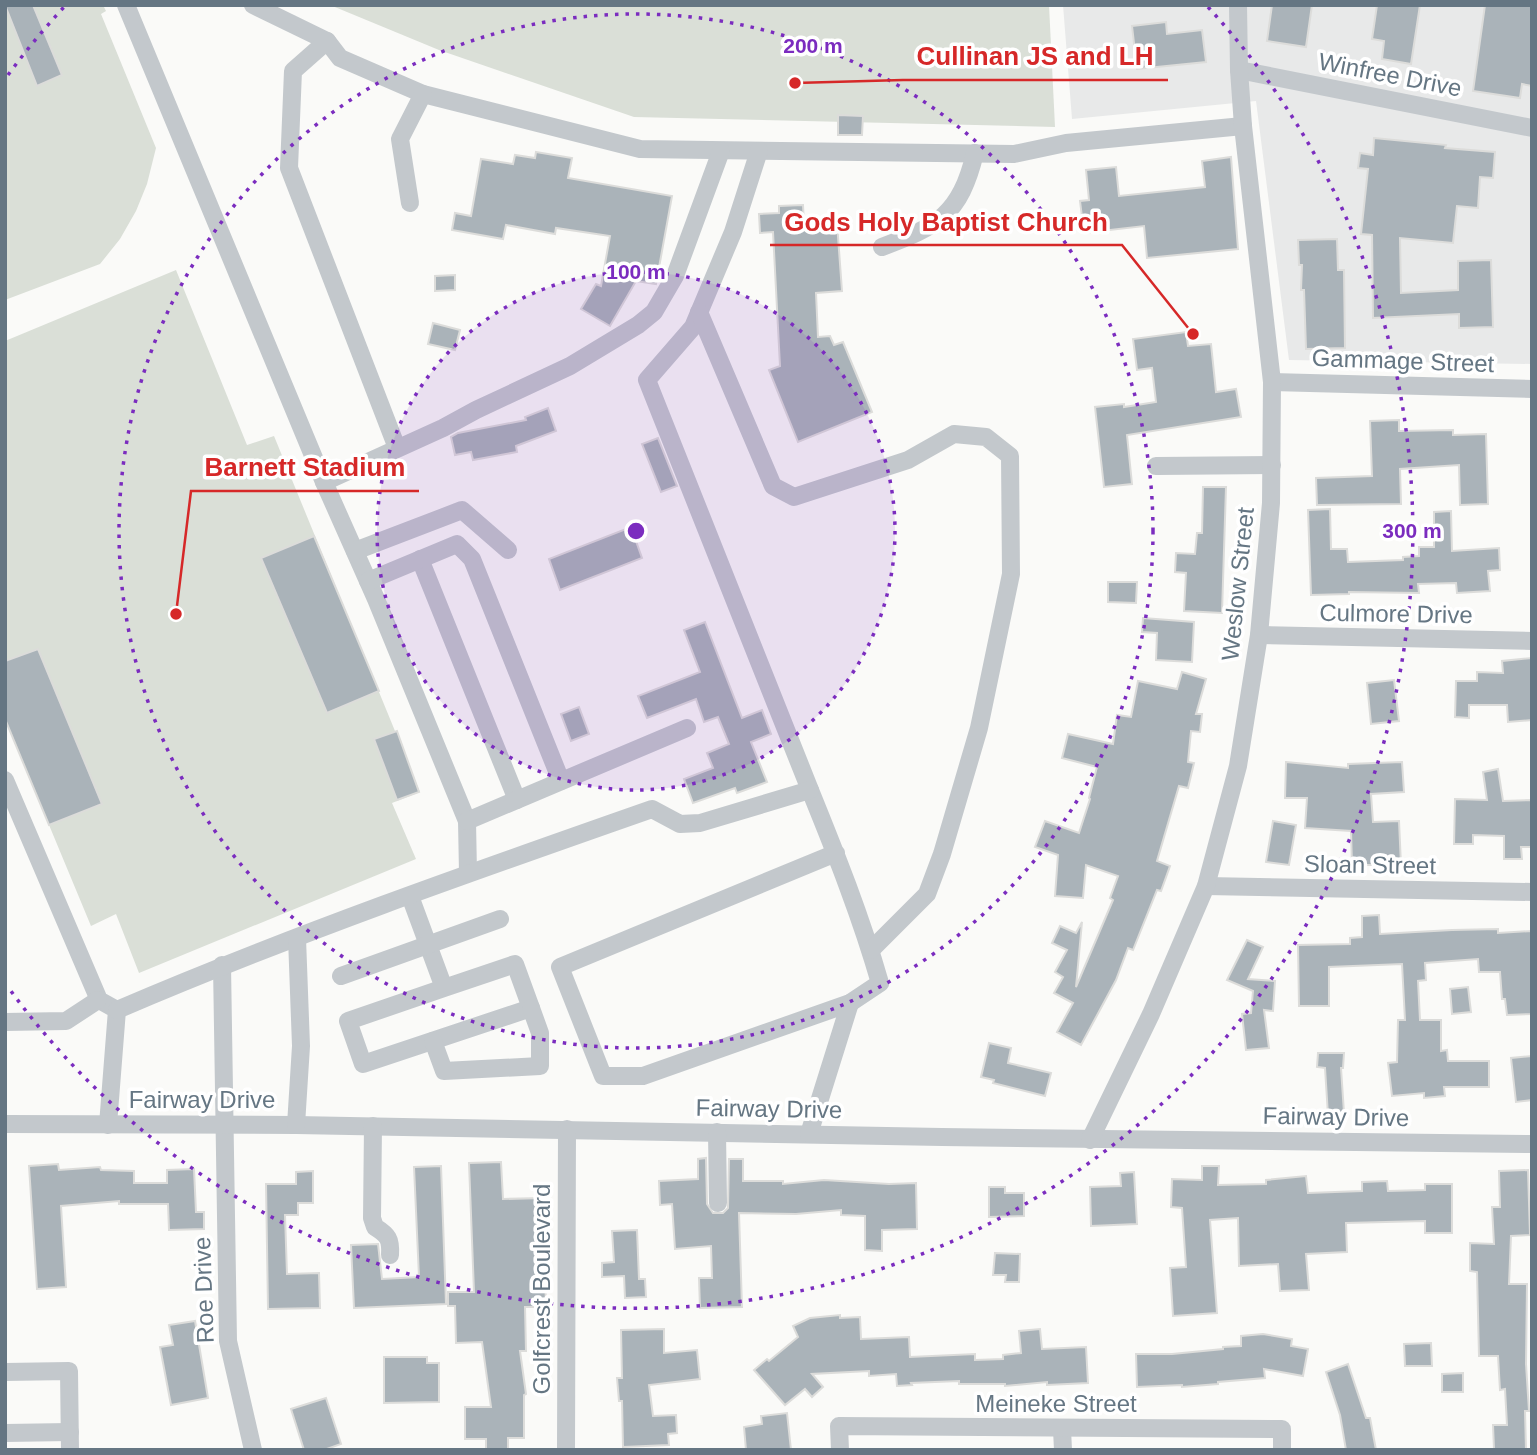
<svg xmlns="http://www.w3.org/2000/svg" width="1537" height="1455" font-family="Helvetica,sans-serif">
<style>
.built{fill:#e8e9e9}
.green{fill:#dadfd7}
.building{fill:#aab3b9;stroke:#dcdcda;stroke-width:2}
.lines{fill:none;stroke-linecap:round;stroke-linejoin:round}
.minor{stroke:#c3c8cc;stroke-width:18}
.ring{fill:none;stroke:#7b2cbf;stroke-width:3.5;stroke-dasharray:3.5 7}
.labels{text-anchor:middle;stroke-width:7;stroke-linejoin:round;paint-order:stroke}
.street-label{font-size:24px;fill:#657683;stroke:#fff}
.centre{fill:#7b2cbf;stroke:#fff;stroke-width:3.5}
.ring-label{font-size:21px;text-anchor:middle;font-weight:bold;fill:#7b2cbf;stroke:#fff;stroke-width:7;stroke-linejoin:round;paint-order:stroke}
.leader{fill:none;stroke:#d62828;stroke-width:2.5}
.callout-dot{fill:#d62828;stroke:#fff;stroke-width:2.5}
.callout-label{font-size:26px;text-anchor:middle;font-weight:bold;fill:#d62828;stroke:#fff;stroke-width:7;stroke-linejoin:round;paint-order:stroke}
</style>
<rect width="100%" height="100%" fill="#fafaf8"/>
<path class="built" d="M1063,5H1532V364L1289,360L1256,101L1072,119Z"/>
<g class="green">
<path d="M5,5H103L106,11L101,14L156,148L147,184L136,211L120,239L100,264L5,300Z"/>
<path d="M330,5H1049L1055,127L634,117L439,50Z"/>
<path d="M176,270L247,445L274,436L420,792L392,803L416,859L139,973L116,914L91,926L5,719V341Z"/>
</g>
<g class="building">
<path d="M5,5H33L62,75L37,86Z"/>
<path d="M1272,5H1312L1306,47L1267,41Z"/>
<path d="M1377,5H1420L1411,64L1382,59L1384,41L1372,39Z"/>
<path d="M1485,5H1532V86L1522,84L1520,98L1473,91Z"/>
<path d="M1166,22L1167,34L1202,30L1206,62L1137,69L1132,26Z"/>
<path d="M838,115L863,116L862,135H838Z"/>
<path d="M1374,138L1446,145L1445,148L1495,152L1493,178L1480,177L1478,208L1457,206L1453,243L1400,238L1401,293L1458,290V261L1491,260L1493,327L1459,328V314L1373,318L1372,235L1361,234L1368,169L1358,168L1360,153L1373,155Z"/>
<path d="M536,152L572,158L568,178L672,196L656,284L636,281L610,326L581,309L596,284L601,286L610,236L556,228L555,234L506,225L503,239L452,230L455,213L471,216L481,159L513,164L515,155L535,158Z"/>
<path d="M1231,157L1238,249L1147,258L1144,226L1084,233L1080,201L1089,200L1086,170L1116,167L1119,196L1205,187L1202,161Z"/>
<path d="M803,205L804,224L837,223L842,291L816,293L818,337L830,336L834,345L843,342L872,412L798,442L769,370L780,366L773,232L760,233L759,214L779,213V206Z"/>
<path d="M1337,239L1338,270H1344L1345,348L1306,349L1304,290H1301L1302,265H1299L1298,240Z"/>
<path d="M455,275V290L435,291V276Z"/>
<path d="M433,323L460,330L455,350L428,344Z"/>
<path d="M1186,332L1188,346L1211,344L1216,392L1236,389L1241,417L1127,435L1132,484L1104,487L1095,407L1124,404V407L1156,402L1152,368L1137,370L1133,339Z"/>
<path d="M548,408L556,431L516,446L517,452L473,460L471,452L455,455L451,437L458,433L526,420L525,417Z"/>
<path d="M1399,420V431L1453,430V435L1486,434L1488,504L1460,505L1459,465L1400,469L1401,504L1317,505L1316,478L1372,476L1370,421Z"/>
<path d="M658,438L677,486L661,492L642,444Z"/>
<path d="M1203,487H1226L1222,613L1184,611L1186,573L1175,572L1176,553L1195,554L1197,533H1202Z"/>
<path d="M1330,509L1331,549H1347L1348,562L1403,560V557L1419,556V547H1434V512L1451,511L1452,551L1499,548L1500,570L1488,571L1490,591L1457,593L1456,583L1418,584L1419,593L1349,592V594L1311,595L1308,510Z"/>
<path d="M631,527L642,558L560,590L549,559Z"/>
<path d="M314,536L379,691L327,713L261,558Z"/>
<path d="M1108,582H1137L1136,603L1108,602Z"/>
<path d="M1143,618L1194,622L1192,662L1156,660L1157,633L1142,632Z"/>
<path d="M705,622L742,718L762,710L771,734L751,742L767,782L737,793L735,788L693,803L684,779L713,768L707,753L729,744L718,717L704,722L696,699L647,718L638,696L700,672L684,630Z"/>
<path d="M38,649L102,804L49,825L5,719V661Z"/>
<path d="M1532,658V720L1508,722L1507,705H1469V718L1455,717L1456,681H1477V672L1503,673L1502,661Z"/>
<path d="M1182,672L1206,679L1196,714H1202L1200,732L1191,731L1188,762L1194,763L1188,788L1179,786L1157,861L1170,866L1161,891L1157,890L1133,950L1128,948L1116,980L1081,1045L1057,1032L1073,1003L1054,993L1063,977L1055,972L1067,950L1052,943L1060,926L1076,933L1082,922L1076,987L1113,900L1110,898L1118,876L1086,865L1083,898L1055,896L1058,855L1035,847L1045,821L1079,833L1090,799L1089,798L1097,767L1062,758L1068,734L1113,744L1117,715L1131,717L1138,681L1177,689Z"/>
<path d="M1394,680L1399,721L1371,724L1367,683Z"/>
<path d="M579,707L589,734L571,741L561,714Z"/>
<path d="M397,731L419,792L397,800L374,739Z"/>
<path d="M1286,762L1348,768V764L1402,762L1404,792L1371,794L1373,822L1399,821L1401,865H1352L1351,831L1305,828L1307,798H1285Z"/>
<path d="M1498,769L1503,801L1532,800V847H1521L1522,859H1504V836L1473,835V844H1454L1455,799L1487,800L1483,772Z"/>
<path d="M1273,821L1296,825L1289,865L1266,862Z"/>
<path d="M1379,915L1380,934L1452,930L1498,929V933L1532,931V1014L1507,1015L1505,999H1502L1500,972H1479L1478,959L1425,963L1426,980L1418,981L1420,1020H1441V1051L1447,1050L1448,1061H1489V1087H1444L1445,1096L1424,1098V1093L1392,1096L1388,1063L1397,1062L1398,1020H1405L1402,964L1329,967V1006H1299L1298,945L1350,944V938L1362,937V916Z"/>
<path d="M1247,940L1263,947L1248,979L1275,981L1273,1011L1264,1010L1269,1048L1246,1050L1242,1014L1251,1013L1253,991L1227,980Z"/>
<path d="M1468,987L1471,1012L1452,1014L1450,989Z"/>
<path d="M989,1043L1011,1048L1008,1063L1051,1073L1045,1096L993,1083L994,1080L981,1077Z"/>
<path d="M1318,1053H1344L1343,1068H1341L1344,1113L1328,1115L1325,1068L1317,1067Z"/>
<path d="M1532,1056V1100L1516,1102L1511,1058Z"/>
<path d="M706,1158L707,1204L713,1213H723L728,1208L729,1159H743V1181H783V1184L824,1180L889,1184L916,1183L917,1229L882,1230V1251L865,1250V1216L841,1215V1210L796,1214L739,1213L742,1307L700,1308L699,1278H712L711,1246L675,1249L672,1204L660,1205L659,1181L698,1179V1159Z"/>
<path d="M501,1162L503,1199L543,1198L546,1307H525L526,1351H520L526,1394L524,1395V1438H508V1450H486V1439H465V1407H491L482,1342L456,1343L455,1306H448V1292H474L469,1163Z"/>
<path d="M58,1164L59,1170L100,1167L101,1170L134,1171V1183H167V1170L194,1169L196,1212H204V1229L169,1230L168,1204H119V1201L61,1206L66,1287L37,1289L29,1166Z"/>
<path d="M441,1166L446,1304L354,1308L351,1245L378,1244L382,1279L419,1277L414,1167Z"/>
<path d="M1202,1166H1219L1218,1185L1266,1184V1180L1306,1176L1308,1193L1362,1191V1182L1387,1181L1388,1191L1425,1190V1184H1452V1233H1425V1221L1346,1223L1347,1252L1306,1254L1309,1290L1280,1291L1278,1264L1239,1266L1238,1218L1210,1220L1217,1313L1173,1316L1170,1268L1186,1267L1182,1208L1171,1207L1172,1179L1202,1180Z"/>
<path d="M1528,1170L1530,1235L1511,1236L1509,1284H1527L1526,1364L1529,1411H1525L1526,1450L1494,1449L1493,1425H1507L1505,1389L1500,1390L1498,1356H1479L1477,1272L1470,1271V1243L1494,1244L1492,1207H1500L1499,1171Z"/>
<path d="M313,1171V1203H298V1215H285L287,1274L319,1273L320,1308L268,1309L266,1184H296V1172Z"/>
<path d="M1134,1172L1137,1224L1091,1226L1090,1187L1121,1186L1120,1173Z"/>
<path d="M989,1187H1005V1193H1024V1216L989,1217Z"/>
<path d="M637,1230L639,1279H645L646,1297L625,1298L624,1276L602,1277V1263L614,1262L612,1231Z"/>
<path d="M995,1253L1020,1254L1019,1282H1005L1006,1275H993Z"/>
<path d="M840,1315V1318L860,1317L861,1339L909,1337L910,1357L975,1354V1360L1003,1359V1355L1021,1353L1019,1331L1040,1329L1042,1349L1086,1347L1088,1383L1047,1385V1382L1005,1386V1384H959V1381L911,1383L912,1385L897,1386L896,1374L869,1376V1371L812,1374L823,1387L812,1397L805,1389L785,1405L754,1370L767,1359L769,1361L798,1337L793,1326L810,1318Z"/>
<path d="M195,1321L208,1398L171,1405L160,1347L173,1345L169,1325Z"/>
<path d="M664,1329V1353L697,1350L700,1379L649,1385L653,1416L676,1415L677,1433L668,1434L669,1445L623,1447L622,1401H619L617,1378H622L621,1330Z"/>
<path d="M1263,1334L1292,1339L1291,1346L1308,1349L1303,1376L1264,1369L1265,1378L1218,1382V1384L1182,1387V1385L1137,1387L1136,1354H1172L1223,1349V1347L1241,1346V1336Z"/>
<path d="M1431,1343L1432,1366H1405L1404,1344Z"/>
<path d="M384,1357H427V1363H439V1402L384,1403Z"/>
<path d="M1348,1364L1366,1418H1370L1376,1450H1346L1340,1415L1326,1372Z"/>
<path d="M1463,1373V1392H1442V1374Z"/>
<path d="M326,1398L341,1444L324,1450H304L291,1409Z"/>
<path d="M787,1413L791,1450H746L744,1427L762,1424L761,1416Z"/>
</g>
<g class="lines">
<g class="minor">
<path d="M126,5L324,482L376,599L467,821L468,873"/>
<path d="M253,5L327,41L340,58L423,94L640,149L1014,154L1066,143L1243,126"/>
<path d="M327,41L293,71L289,168L397,448"/>
<path d="M1239,70L1532,128"/>
<path d="M759,151L733,232L693,327L647,380L810,790C836,854 861,917 880,983L850,1003L643,1076H603L560,967L836,853"/>
<path d="M410,203L400,139L423,94"/>
<path d="M882,247C938,226 960,215 975,153"/>
<path d="M699,312L773,486L794,497L908,460L954,434L986,437L1010,456L1011,574L979,728L942,854L927,894L871,950"/>
<path d="M1272,382L1532,389"/>
<path d="M1156,466L1272,465"/>
<path d="M324,482L443,428L476,410L570,366L638,325L654,312L675,276L721,151"/>
<path d="M355,551L462,510L508,550"/>
<path d="M420,559L517,800"/>
<path d="M368,581L457,544L472,559L561,781"/>
<path d="M1259,635L1532,641"/>
<path d="M5,780L99,1000L117,1010L108,1125"/>
<path d="M467,821L687,728"/>
<path d="M1206,886L1532,892"/>
<path d="M410,896L444,988L348,1021L363,1064L531,1008L515,964L444,988"/>
<path d="M222,965L228,1341L253,1450"/>
<path d="M341,976L500,919"/>
<path d="M117,1010C292,935 472,872 652,809L680,824L700,823L810,790"/>
<path d="M5,1022L66,1021L98,1000"/>
<path d="M433,1041L444,1071L540,1066V1033L531,1008"/>
<path d="M5,1124L296,1125L942,1137L1532,1144"/>
<path d="M296,1125L301,1046L297,938"/>
<path d="M373,1126L372,1218L375,1227C388,1235 391,1239 390,1255"/>
<path d="M717,1132L718,1203"/>
<path d="M809,1134L850,1003"/>
<path d="M1090,1140L1151,1014L1206,886L1238,766L1259,635L1271,503L1272,382L1243,126L1239,70L1238,5"/>
<path d="M5,1372L69,1371L70,1450"/>
<path d="M1062,1429L1063,1450"/>
<path d="M5,1433L70,1432"/>
<path d="M566,1450L567,1129"/>
<path d="M840,1450L839,1426L1282,1429V1450"/>
</g>
</g>
<circle cx="636" cy="531" r="259" fill="#7b2cbf" fill-opacity=".12"/>
<g class="ring">
<circle cx="636" cy="531" r="259"/>
<circle cx="636" cy="531" r="517"/>
<path d="M8 75A776 776 0 0 1 64 7M1208 7A776 776 0 1 1 8 987"/>
</g>
<g class="labels">
<g class="street-label">
<text transform="translate(1390 75) rotate(11)" y="8">Winfree Drive</text>
<text transform="translate(1403 361) rotate(2)" y="8">Gammage Street</text>
<text transform="translate(1238 584) rotate(-84)" y="8">Weslow Street</text>
<text transform="translate(1396 614) rotate(1)" y="8">Culmore Drive</text>
<text transform="translate(1370 865) rotate(1)" y="8">Sloan Street</text>
<text x="202" y="1108">Fairway Drive</text>
<text transform="translate(769 1109) rotate(1)" y="8">Fairway Drive</text>
<text transform="translate(1336 1117) rotate(1)" y="8">Fairway Drive</text>
<text transform="translate(542 1289) rotate(-90)" y="8">Golfcrest Boulevard</text>
<text transform="translate(204 1290) rotate(-92)" y="8">Roe Drive</text>
<text x="1056" y="1412">Meineke Street</text>
</g>
</g>
<circle cx="636" cy="531" r="10" class="centre"/>
<g class="ring-label">
<text x="813" y="53">200 m</text>
<text x="636" y="279">100 m</text>
<text x="1412" y="538">300 m</text>
</g>
<path class="leader" d="M795 83L903 80H1168M1193 334L1122 245H770M176 614L191 491H419"/>
<g class="callout-dot">
<circle cx="795" cy="83" r="7"/>
<circle cx="1193" cy="334" r="7"/>
<circle cx="176" cy="614" r="7"/>
</g>
<g class="callout-label">
<text x="1035" y="65">Cullinan JS and LH</text>
<text x="946" y="231">Gods Holy Baptist Church</text>
<text x="305" y="476">Barnett Stadium</text>
</g>
<rect width="1537" height="1455" fill="none" stroke="#657683" stroke-width="14"/>
</svg>
